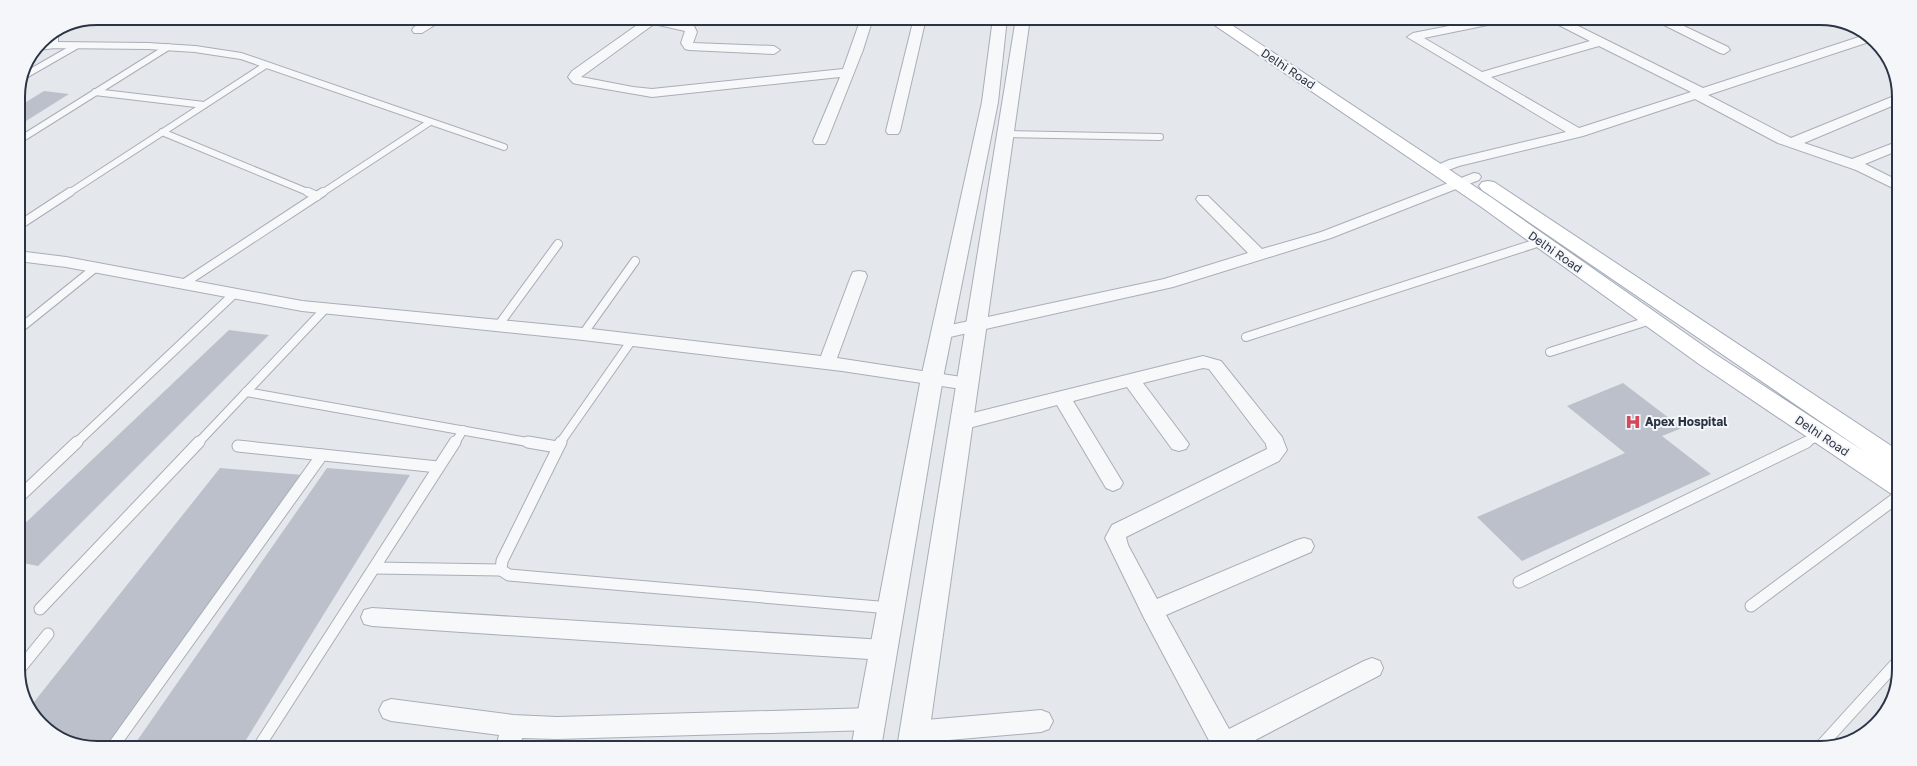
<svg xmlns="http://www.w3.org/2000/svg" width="1917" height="766" font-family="'Golos Text',sans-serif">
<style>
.building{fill:#bbc0ca}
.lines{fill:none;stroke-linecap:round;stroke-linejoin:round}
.service-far2-casing{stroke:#a9aeb7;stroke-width:8}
.service-far1-casing{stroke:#a9aeb7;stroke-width:10}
.service-casing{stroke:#a9aeb7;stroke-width:13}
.minor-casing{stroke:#a9aeb7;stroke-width:2}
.tertiary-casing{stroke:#a9aeb7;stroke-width:2}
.primary-casing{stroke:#a3abb8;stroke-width:2}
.service-far2{stroke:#f7f8fa;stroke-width:6}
.service-far1{stroke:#f7f8fa;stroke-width:8}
.service{stroke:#f7f8fa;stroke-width:11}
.minor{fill:#f7f8fa;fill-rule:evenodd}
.tertiary{fill:#f7f8fa;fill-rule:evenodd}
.primary{fill:#fff;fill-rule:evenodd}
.labels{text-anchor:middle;stroke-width:4;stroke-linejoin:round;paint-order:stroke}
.street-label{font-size:12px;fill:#2b3445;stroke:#f4f6f9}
.poi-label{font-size:12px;font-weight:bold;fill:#2b3445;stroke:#f4f6f9;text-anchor:start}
.rim{fill:none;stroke:#2b3445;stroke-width:2}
</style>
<rect width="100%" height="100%" fill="#e4e7ec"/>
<g class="building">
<path d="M44,91L69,94L18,126V107Z"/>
<path d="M229,330L269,335L38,566L18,562V530Z"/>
<path d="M1623,383L1682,428L1662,436L1711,474L1522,561L1477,517L1625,453L1567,406Z"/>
<path d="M220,468L303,475L107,748H97L67,742L34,717L30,707Z"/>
<path d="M327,468L410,475L241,748H132Z"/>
</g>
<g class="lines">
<defs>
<g id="service-far2">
<path d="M55,32V45"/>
<path d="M37,47L55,45L148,46L195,49L241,56L504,147"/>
<path d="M22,77L76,46"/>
<path d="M95,92L204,105"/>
<path d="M162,132L310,193"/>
<path d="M1006,134L1160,137"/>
<path d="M18,141L168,47"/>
<path d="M69,193L266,65"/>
<path d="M322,193L430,122"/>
</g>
<g id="service-far1">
<path d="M308,192L317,196"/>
<path d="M18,226L70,192"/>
<path d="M183,284L323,192"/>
<path d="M498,326L558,244"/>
<path d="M18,330L95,268"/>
<path d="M583,334L635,261"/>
<path d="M1246,337L1540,242"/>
<path d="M1550,352L1651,320"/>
<path d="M246,392L533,443"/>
<path d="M76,443L234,294"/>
<path d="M198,443L325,309"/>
<path d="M455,443L463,430"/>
<path d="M560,443L632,340"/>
<path d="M1805,443L1821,435"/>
</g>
<g id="service">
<path d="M528,442L557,447"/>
<path d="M561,442L502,561L501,570L509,575L890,608"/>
<path d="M238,446L438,467"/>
<path d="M18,498L77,442"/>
<path d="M374,568L501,570"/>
<path d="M1519,582L1807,442"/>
<path d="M1751,606L1899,496"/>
<path d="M40,609L199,442"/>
<path d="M18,671L48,634"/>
<path d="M112,748L322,455"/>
<path d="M258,748L455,442"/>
<path d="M1819,748L1899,660"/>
</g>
<g id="minor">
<path d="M431,18H446L422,33H414L412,30L414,27Z"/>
<path d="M647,18H661L694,26L697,32L693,43L774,46L780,50L774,54L689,50L685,49L681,43L685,31L654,24L581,77L633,87L652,89L843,69L861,18H873L863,50L827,141L825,144H815L813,141L840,77L652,97L577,84L573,83L568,77L572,71Z"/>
<path d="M914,18H926L900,131L898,134H888L886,131Z"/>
<path d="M1490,18H1513L1507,21L1424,38L1482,72L1590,41L1549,20L1547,18H1562L1703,88L1865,35L1872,41L1708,95L1791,138L1899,94V103L1804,143L1852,159L1899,141V150L1865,164L1899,181V191L1856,170L1778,143L1695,99L1583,136L1459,166L1438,174L1433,173L1431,170L1433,167L1449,160L1566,132L1407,37L1413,33ZM1599,46L1691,92L1579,128L1491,77Z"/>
<path d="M1652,18H1667L1728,47L1730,50L1724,54L1720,53L1654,20Z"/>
<path d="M1474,173L1479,174L1481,177L1479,180L1331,238L1173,287L941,339L935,337L932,333L935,329L941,327L1164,279L1248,253L1198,202L1196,199L1198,196H1208L1262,249L1321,232Z"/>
<path d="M18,251L66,257L302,301L583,328L821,356L851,276L853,272L859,271L865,272L867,276L837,358L968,378L974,380L977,384L974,388L968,390L842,371L583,340L302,311L66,267L18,261Z"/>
<path d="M1203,356L1221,361L1282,437L1287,450L1279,461L1126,537L1128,545L1157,599L1297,540L1304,538L1311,540L1314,546L1311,552L1166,615L1229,729L1364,661L1372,658L1380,661L1383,668L1380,675L1240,748H1213L1144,618L1105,538L1112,525L1267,449L1266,444L1209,369L1203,368L1143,383L1189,444L1186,449L1179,451L1172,449L1127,387L1073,401L1123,483L1120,488L1113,491L1106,488L1057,405L961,430L954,428L952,423L954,418L961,416Z"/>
<path d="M372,608L884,640L892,643L895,650L892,657L884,660L372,626L364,624L361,617L364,610Z"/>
<path d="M391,699L513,715L557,717L872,708L880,711L884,719L880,727L872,730L557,739L522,738L520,748H496L499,735L391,721L383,718L379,710L383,702Z"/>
<path d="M1041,710L1049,713L1053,721L1049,729L1041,732L914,743L905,740L902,732L905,724L914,721Z"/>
</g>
<g id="tertiary">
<path d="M993,18H1007L998,102L943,378L881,748H851L921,378L982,102Z"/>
<path d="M1016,18H1030L927,748H897Z"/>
</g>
<path id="primary" d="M1204,18H1221L1492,198L1715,354L1865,452L1482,190L1479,186L1482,182L1488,181L1494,182L1899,451V472L1893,470L1899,474V495L1890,493L1699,364L1480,206Z"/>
</defs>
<use href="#service-far2" class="service-far2-casing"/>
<use href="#service-far1" class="service-far1-casing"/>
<use href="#service" class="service-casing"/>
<use href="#minor" class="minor-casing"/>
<use href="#tertiary" class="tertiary-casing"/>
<use href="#primary" class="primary-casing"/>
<use href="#service-far2" class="service-far2"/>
<use href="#service-far1" class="service-far1"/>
<use href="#service" class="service"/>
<use href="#minor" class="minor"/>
<use href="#tertiary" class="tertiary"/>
<use href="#primary" class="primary"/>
</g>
<defs>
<symbol id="hospital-bare" viewBox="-9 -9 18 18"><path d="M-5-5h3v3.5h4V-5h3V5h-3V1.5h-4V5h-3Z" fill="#d1495b" stroke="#f4f6f9" stroke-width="2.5" paint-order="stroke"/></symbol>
</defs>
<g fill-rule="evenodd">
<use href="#hospital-bare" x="1622" y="411" width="22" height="22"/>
</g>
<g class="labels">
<g class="street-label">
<text transform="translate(1288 69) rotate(34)" y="4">Delhi Road</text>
<text transform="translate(1555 252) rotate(35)" y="4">Delhi Road</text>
<text transform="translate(1822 436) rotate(34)" y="4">Delhi Road</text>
</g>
<g class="poi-label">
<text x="1645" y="426">Apex Hospital</text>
</g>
</g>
<path d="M0 0H1917V766H0ZM97 25H1820A72 72 0 0 1 1892 97V669A72 72 0 0 1 1820 741H97A72 72 0 0 1 25 669V97A72 72 0 0 1 97 25Z" fill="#f4f6f9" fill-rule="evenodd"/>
<path class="rim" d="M97 25H1820A72 72 0 0 1 1892 97V669A72 72 0 0 1 1820 741H97A72 72 0 0 1 25 669V97A72 72 0 0 1 97 25Z"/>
</svg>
